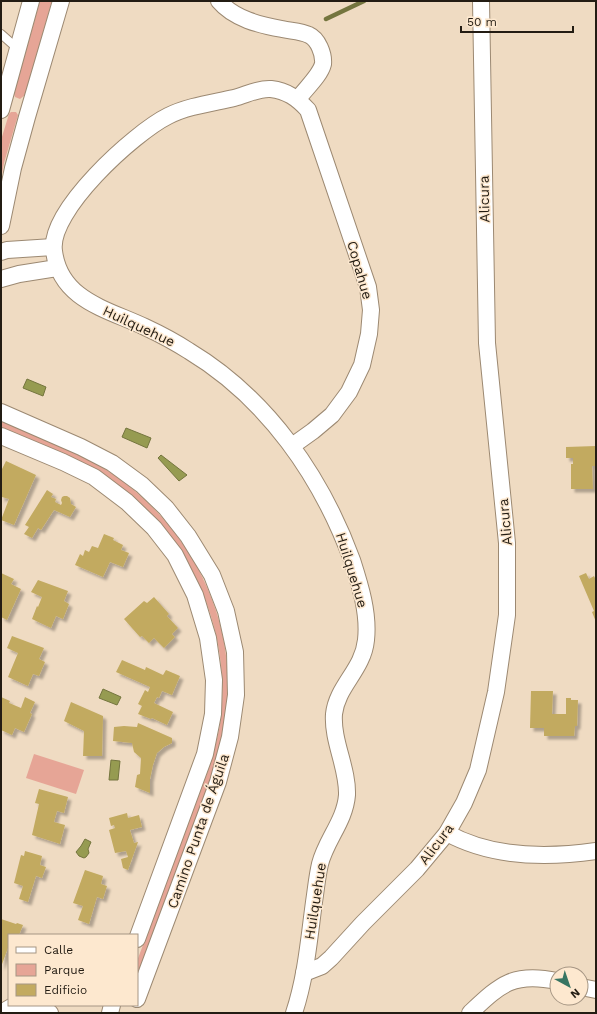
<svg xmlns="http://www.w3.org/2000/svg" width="597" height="1014" font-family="'Work Sans',sans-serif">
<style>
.green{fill:#e6a596}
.water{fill:#969b51;stroke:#74753e}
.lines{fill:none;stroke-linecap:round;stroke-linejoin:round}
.stream{stroke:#74753e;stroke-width:4.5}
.building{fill:#c2aa60;filter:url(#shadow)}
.lane-casing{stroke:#9c8972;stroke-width:10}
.street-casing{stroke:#9c8972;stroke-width:18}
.lane{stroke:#fff;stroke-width:8}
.street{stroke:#fff;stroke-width:16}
.labels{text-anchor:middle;stroke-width:3;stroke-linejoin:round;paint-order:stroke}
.street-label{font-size:14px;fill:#231c13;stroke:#fde8cf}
</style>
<defs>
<filter id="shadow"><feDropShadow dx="3.5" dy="3.5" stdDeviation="1" flood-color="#0004"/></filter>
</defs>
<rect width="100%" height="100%" fill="#efdbc2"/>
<g class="green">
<path d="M40,1H52L25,95L20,99L15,97L14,94Z"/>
<path d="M11,112H16L18,115L4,163L1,179V140L9,114Z"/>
<path d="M1,421C38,437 78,451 111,473C180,519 227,598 228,682C229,711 222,738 216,766L137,982V961L209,768C214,751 219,734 221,717C231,623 186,527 105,476C73,455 36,442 1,427Z"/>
<path d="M34,754L84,770L76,794L26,778Z"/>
</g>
<g class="water">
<path d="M27,379L46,387L43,396L23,388Z"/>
<path d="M126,428L151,438L147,448L122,437Z"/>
<path d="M161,455L187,475L179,481L158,458Z"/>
<path d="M103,689L121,697L117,705L99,698Z"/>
<path d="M111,760L120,761L118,780H109Z"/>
<path d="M85,839L91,842L88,849L89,853L86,857L84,858L79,856L76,852L81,846Z"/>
</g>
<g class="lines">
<path class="stream" d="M326,19L364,1"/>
</g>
<g class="building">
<path d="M596,446V466H592L593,489H571V464H573V458H566V447Z"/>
<path d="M6,461L36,475L14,525L1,520L9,499L2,497L1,500V471Z"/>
<path d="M47,490L53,494L51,497L56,499L55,502L61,505L62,503L61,500L62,497L64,496H67L70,498L71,504L76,507L70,517L54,510L41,530L38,528L32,538L24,534L29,527L25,525Z"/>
<path d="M104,534L114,538L113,540L123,545L121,550L129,553L123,567L110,562L103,577L75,565L80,554L83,556L85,550L89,552L92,546L98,548Z"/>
<path d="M1,573L14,579L11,584L21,589L7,620L1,617Z"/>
<path d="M586,573L589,579L594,576L596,580V622L592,612L594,611L579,576Z"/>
<path d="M38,580L68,591L64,601L69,604L63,619L56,616L51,628L32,619L37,606L38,607L42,597L31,592Z"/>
<path d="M154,597L169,614L167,616L178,628L172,634L175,637L164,648L154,638L149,643L142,636L140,637L124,619L144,601L147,603Z"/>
<path d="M12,636L44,648L39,659L45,662L39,676L33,674L28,686L8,677L18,653L7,648Z"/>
<path d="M122,660L145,670L146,667L163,675L166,670L180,676L172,695L162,691L159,698L157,697L154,703L173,712L167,725L152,718L151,719L138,714L142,706L138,704L145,690L148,692L150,687L116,672Z"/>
<path d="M531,691H553L552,714H566V698H571V700H578L577,726H575L574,736H544V728H530Z"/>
<path d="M1,697L10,701L9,703L21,708L25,697L35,702L30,713L32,714L24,732L15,728L12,735L1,730Z"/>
<path d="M71,702L103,716L102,756H83L84,731L64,721Z"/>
<path d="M138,723L172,738V743L164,747L157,753L153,765L150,779V793L135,787L137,775L140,774L141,758L134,752L132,743L113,741L114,727L124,726L137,727Z"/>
<path d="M39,789L68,797L64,813L57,811L54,822L65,825L60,844L32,835L39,804L35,803Z"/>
<path d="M127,813L128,818L139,815L142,827L130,830L134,843L138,842L128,870L123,868L121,859L128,857L126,851L115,853L109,830L115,828L114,825L111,826L109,818Z"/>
<path d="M25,851L42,856L40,865L46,867L42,878L36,876L28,902L19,899L23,886L14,883L21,855L24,856Z"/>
<path d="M85,870L103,876L101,884L107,886L103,899L97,897L89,924L78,920L83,906L73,903Z"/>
<path d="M1,919L16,924L17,923L23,925L19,935H9V945L1,967Z"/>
</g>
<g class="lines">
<defs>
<path id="lane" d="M1,34L18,49"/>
<g id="street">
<path d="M219,1C234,19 260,25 282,29C291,31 301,31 309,35C318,39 324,54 323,64C320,76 305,89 298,99"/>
<path d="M1,110L31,1"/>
<path d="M1,226L13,168L27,117L61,1"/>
<path d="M1,252L7,250L53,247"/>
<path d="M1,279L19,274L57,268"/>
<path d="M1,412L81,447L112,463L142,485L166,508L188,536L212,575L226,611L235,652L236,695L230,737L218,782L137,999"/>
<path d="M1,436L63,462L94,477L127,502L154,528L175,555L195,595L208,638L214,680L213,714L205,754L137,939"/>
<path d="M292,446L313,431L332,415L349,392L362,365L369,334L371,310L368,287L308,110C297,98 287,91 271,89C258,88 246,95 234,98C212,103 188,106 168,116C134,133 48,211 54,251C60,300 107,309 145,327C160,334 175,342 189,351C267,398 321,476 352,560C360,585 369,613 366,640C363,670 337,686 334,714C332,741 348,768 347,795C345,821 326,840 320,864C317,877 316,889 314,902C309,939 306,977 294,1013"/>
<path d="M447,833C492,858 547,858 596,851"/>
<path d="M304,973L322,966L331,958L363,923L417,869L447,833L464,803L478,770L496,692L507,615V543L487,343L481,1"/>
<path d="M581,987L596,990"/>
<path d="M1,1013L13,1006L30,1007L50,1013"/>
<path d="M110,1013L112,1005"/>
<path d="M470,1013C501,984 513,972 557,981"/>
</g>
</defs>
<use href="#lane" class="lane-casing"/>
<use href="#street" class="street-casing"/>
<use href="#lane" class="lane"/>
<use href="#street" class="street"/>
</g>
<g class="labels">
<g class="street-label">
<text transform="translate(484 199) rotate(-91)" y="5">Alicura</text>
<text transform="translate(360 270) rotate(74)" y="5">Copahue</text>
<text transform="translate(139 326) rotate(25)" y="5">Huilquehue</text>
<text transform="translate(505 522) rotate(-95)" y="5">Alicura</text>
<text transform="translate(352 570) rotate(73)" y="5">Huilquehue</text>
<text transform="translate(198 831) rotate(-71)" y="5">Camino Punta de Águila</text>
<text transform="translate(436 844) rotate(-53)" y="5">Alicura</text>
<text transform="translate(315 901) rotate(-81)" y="5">Huilquehue</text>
</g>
</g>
<rect width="597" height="1014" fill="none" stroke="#231c13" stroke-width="4"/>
<rect x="8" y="934" width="130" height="72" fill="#fde8cf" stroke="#a69684"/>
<rect x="16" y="947" width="20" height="6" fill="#ffffff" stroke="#a69684"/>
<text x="44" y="954" font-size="12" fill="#231c13">Calle</text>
<rect x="16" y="964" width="20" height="12" fill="#e6a596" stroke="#a69684"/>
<text x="44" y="974" font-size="12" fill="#231c13">Parque</text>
<rect x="16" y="984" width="20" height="12" fill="#c2aa60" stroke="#a69684"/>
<text x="44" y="994" font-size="12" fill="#231c13">Edificio</text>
<g transform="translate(569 986) rotate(140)"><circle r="19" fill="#fde8cf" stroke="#a69684"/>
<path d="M0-3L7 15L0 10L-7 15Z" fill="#377562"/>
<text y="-6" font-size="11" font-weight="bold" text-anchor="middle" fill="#231c13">N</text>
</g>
<path d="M461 26v6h112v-6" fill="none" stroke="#231c13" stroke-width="2"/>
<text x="467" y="26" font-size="12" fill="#231c13" stroke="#fde8cf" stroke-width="3" paint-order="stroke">50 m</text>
</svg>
